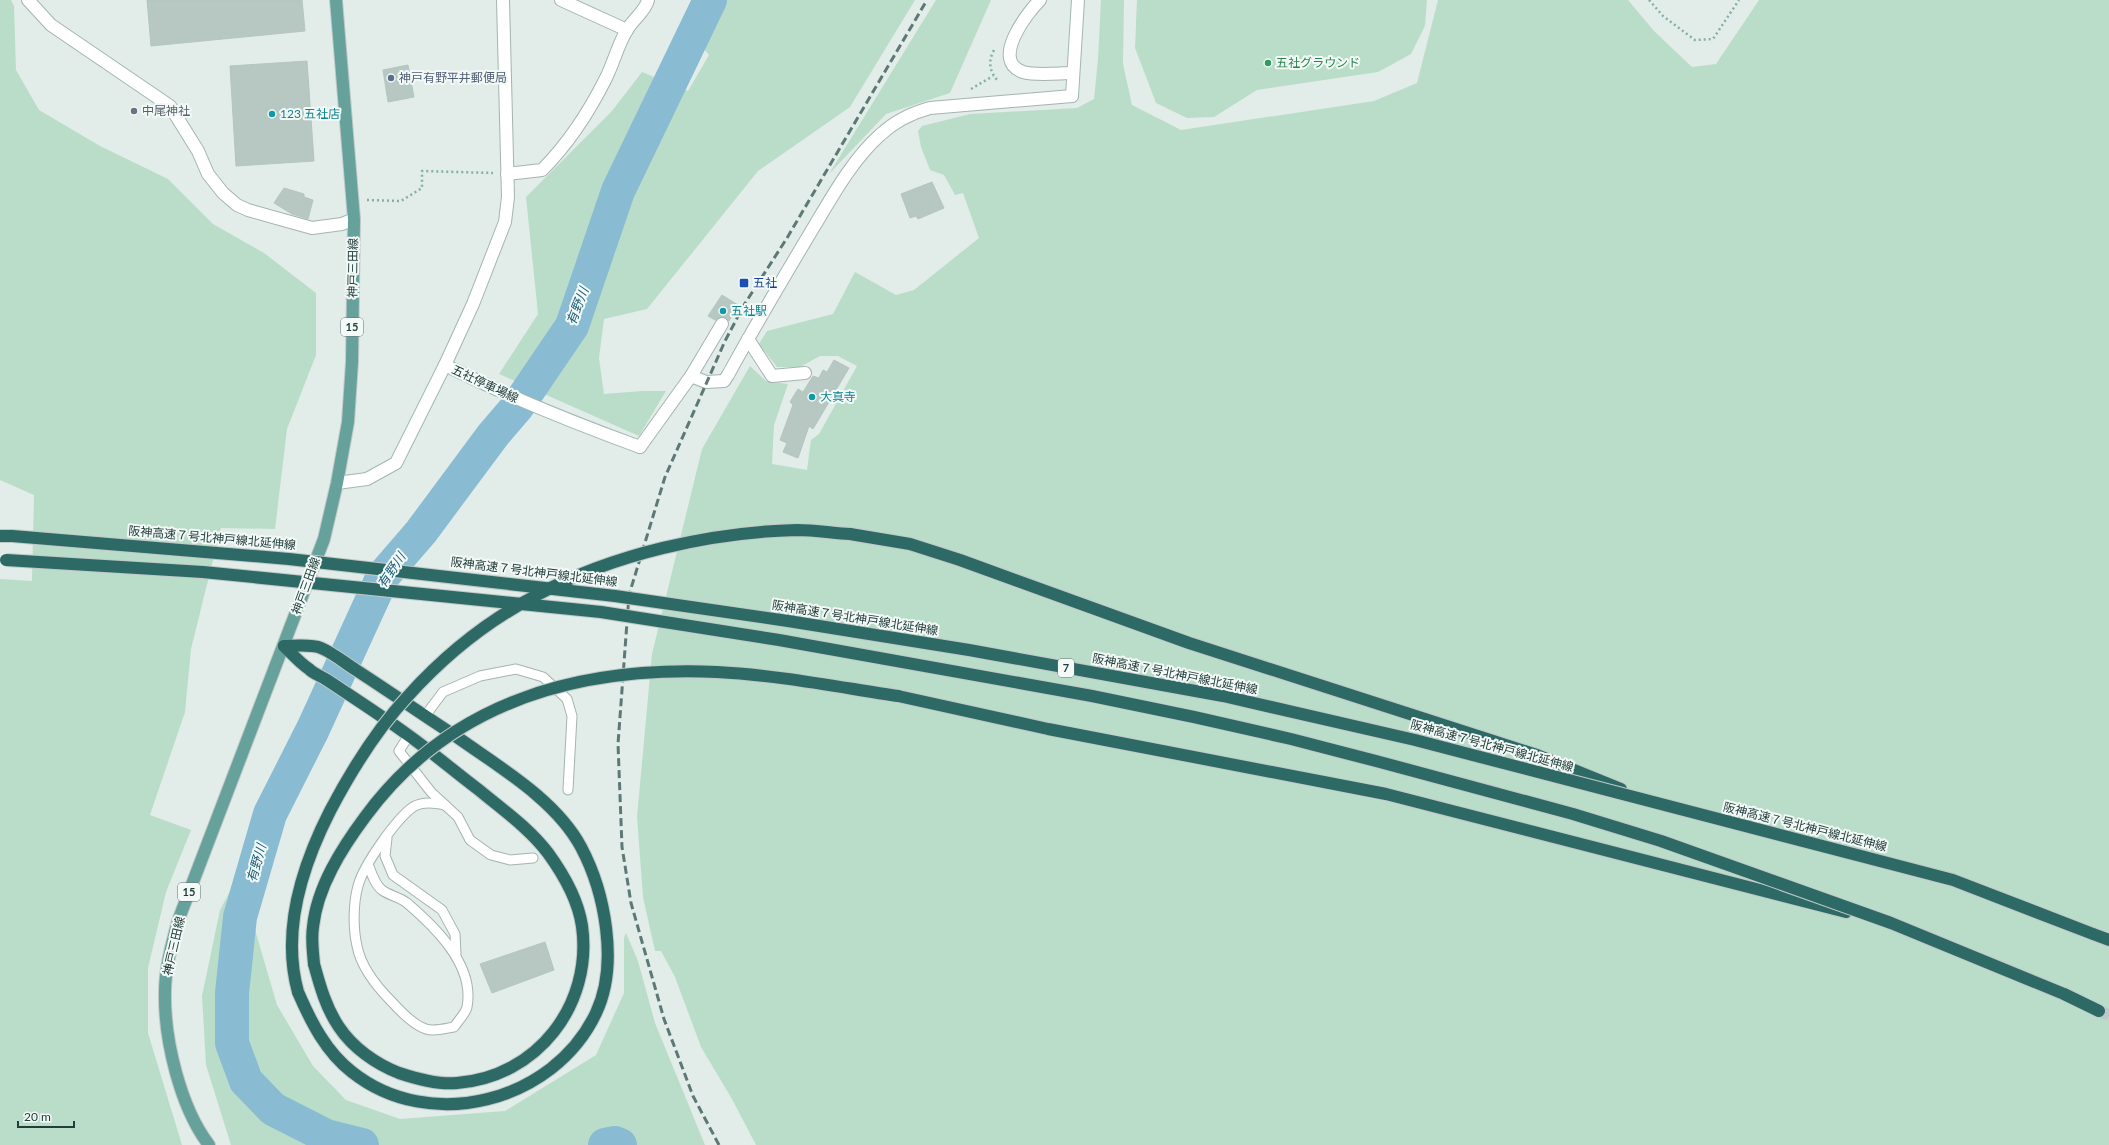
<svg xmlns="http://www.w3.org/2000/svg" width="2109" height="1145" font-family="Lato,'Noto Sans JP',sans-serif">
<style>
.green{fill:#baddc9}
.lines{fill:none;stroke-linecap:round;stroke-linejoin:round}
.river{stroke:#89bcd2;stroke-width:34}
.building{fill:#b7c7c2;stroke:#b4c6c1}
.highway-tunnel{stroke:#bcc9c6;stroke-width:12;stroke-dasharray:12 6;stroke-linecap:butt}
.lane-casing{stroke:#a5b4b1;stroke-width:11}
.street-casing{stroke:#a5b4b1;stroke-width:14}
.secondary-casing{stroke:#a0b8b3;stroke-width:14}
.primary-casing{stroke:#c1c9c8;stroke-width:14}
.highway-casing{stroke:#c1c9c8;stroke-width:14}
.path{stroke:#82b0a8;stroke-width:2.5;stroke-dasharray:2 3;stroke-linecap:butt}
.lane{stroke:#fff;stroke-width:9}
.street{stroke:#fff;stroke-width:12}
.secondary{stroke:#fff;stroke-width:12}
.primary{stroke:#66a29b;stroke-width:12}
.highway{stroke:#2d6a66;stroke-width:12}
.rail{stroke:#5c7975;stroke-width:3;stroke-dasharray:8 4;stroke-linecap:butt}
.highway-bridge-casing{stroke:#c1c9c8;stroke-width:14;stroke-linecap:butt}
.highway-bridge{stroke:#2d6a66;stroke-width:12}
.leisure-dot{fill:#2e9e5b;stroke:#f2f9f6;stroke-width:1.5}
.service-dot{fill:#5c6f8a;stroke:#f2f9f6;stroke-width:1.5}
.worship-dot{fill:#6b7280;stroke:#f2f9f6;stroke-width:1.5}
.culture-dot{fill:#0f9aa8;stroke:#f2f9f6;stroke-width:1.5}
.transit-dot{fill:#1a4fb4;stroke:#f2f9f6;stroke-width:1.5}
.labels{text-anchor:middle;stroke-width:4;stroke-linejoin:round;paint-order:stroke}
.shield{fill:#f2f9f6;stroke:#607572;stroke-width:1}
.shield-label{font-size:11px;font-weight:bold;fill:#223d3a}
.leisure-label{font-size:12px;fill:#27864d;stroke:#f2f9f6;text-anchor:start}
.service-label{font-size:12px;fill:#4e5e75;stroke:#f2f9f6;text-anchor:start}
.worship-label{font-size:12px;fill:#5b616d;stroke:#f2f9f6;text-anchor:start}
.culture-label{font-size:12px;fill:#0d838f;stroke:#f2f9f6;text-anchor:start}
.street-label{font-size:12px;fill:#223d3a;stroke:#f2f9f6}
.transit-label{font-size:12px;fill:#164399;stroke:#f2f9f6;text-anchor:start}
.water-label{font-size:13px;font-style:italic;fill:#1b5c7a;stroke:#f2f9f6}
</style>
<rect width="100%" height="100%" fill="#e2ece9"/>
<g class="green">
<path d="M0,0H11L14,6L16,70L39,110L100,146L168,179L213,224L264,253L316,293V355L287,429L275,529L221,528L191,649L185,712L150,815L191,830L166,892L148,968V1033L182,1145H0V579L32,581L34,495L0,480Z"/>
<path d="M695,0H915L850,107L758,171L647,309L604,319L599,358L604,394L642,391H666L639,436L499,374L538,314L526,197L612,111L642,72L688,91L709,55L684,25Z"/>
<path d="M936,0H991L950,93L886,114L829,174Z"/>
<path d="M1101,0H1124L1123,64L1132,105L1181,130L1374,101L1417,83L1438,0H1628L1654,31L1692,67L1716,64L1759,0H2109V1145H756L732,1099L701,1047L675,977L661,951H655L643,897L637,817L652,654L702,449L750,366L766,381L788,384L774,425L772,464L807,470L811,440L819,434L857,366L838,356H820L800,367H777L759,344L767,331L833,314L855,272L896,295L914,290L979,238L963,193L955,195L944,175L930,170L921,147L918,131L922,126L970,114L1077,108L1094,99L1098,59Z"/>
<path d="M1137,0H1427L1425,26L1411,54L1378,72L1257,90L1214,117L1187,118L1156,103L1135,48Z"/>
<path d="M239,875L277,1005L313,1066L346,1100L400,1119L505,1111L596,1055L624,993V938L626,933L638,961L655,1023L705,1145H231L206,1065L202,996L220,910Z"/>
</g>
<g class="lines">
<g class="river">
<path d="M362,1145L326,1136L273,1109L246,1081L232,1043V993L240,917L270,814L313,729L383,576L421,532L493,435L517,407L572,326L618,191L710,0"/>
<path d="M605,1145L615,1143L620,1145"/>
</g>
</g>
<g class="building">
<path d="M147,0H302L305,31L151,46Z"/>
<path d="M307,61L314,161L236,166L230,66Z"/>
<path d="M408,65L414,97L388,102L383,70Z"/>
<path d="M932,182L944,208L918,219L916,216L910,218L901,194Z"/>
<path d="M284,188L304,194V197L313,200L308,219L292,214L274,203Z"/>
<path d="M722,295L738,305L729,321L722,317L715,320L708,316Z"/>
<path d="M834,360L849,368L813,429L809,426L798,458L783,452L787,443L780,440L793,405L790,402L798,389L803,392L813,376L819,378L823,370L827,372Z"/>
<path d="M545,942L554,970L492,993L480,964Z"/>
</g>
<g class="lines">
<path class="highway-tunnel" d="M2099,1011L2109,1015"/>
<defs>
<g id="lane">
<path d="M425,716L443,692L480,676L516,669L543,677L567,699L572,716L568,790"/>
<path d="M409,735L399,751L431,792L458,817L470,840L491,855L510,860L533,858"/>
<path d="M387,838L385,856L393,875L442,910L455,934L456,954"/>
<path d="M368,864C371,872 375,885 382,890C390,896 400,897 407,903C435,927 475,965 467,1007C466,1013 458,1021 454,1027C448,1028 440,1030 433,1030C419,1031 401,1012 392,1002C377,987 361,967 357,946C353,928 353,904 358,886C363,866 396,819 413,807C423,801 435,803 445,805"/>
</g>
<g id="street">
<path d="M28,0L51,25L170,106L198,151L208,174L223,193L237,205L248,210L312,228L342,224L354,219"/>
<path d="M561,0L627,30"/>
<path d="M1040,0C1027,13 990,61 1023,72C1036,76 1060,73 1073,73"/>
<path d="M507,174L542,170C569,143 589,112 606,78C614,62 618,44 627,30C633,19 645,12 648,0"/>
<path d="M748,339L772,376L805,373"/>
<path d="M445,365L473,304L505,222L508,197L503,0"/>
<path d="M691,376L722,324"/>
<path d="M640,447L691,376L706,382L724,381L728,375C756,324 785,275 815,225C833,195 853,159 880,135C895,121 911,113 930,108L1072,96"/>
</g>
<g id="secondary">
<path d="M1072,96L1078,0"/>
<path d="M337,483L367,479L396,463L445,365C509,397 574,423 640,447"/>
</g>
<path id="primary" d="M209,1145C180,1107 164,1039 165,992C165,968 172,944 178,921L324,539L337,483L348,422L352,362L354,219L336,0"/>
<g id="highway">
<path d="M850,534L910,544L960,560L1189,643L1537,755L1621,789"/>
<path d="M0,536H12"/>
<path d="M284,646C295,646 311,644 321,648C333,653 345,663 356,670C390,692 423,715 457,737C499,767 556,800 581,847C605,892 619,965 596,1013C554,1102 430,1134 352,1072C326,1052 311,1022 298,992"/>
<path d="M284,646C292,654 300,663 309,669C314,674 321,676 327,680C354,698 382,716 408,735C432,752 455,772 479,790C503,810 529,828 548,853C564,875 578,899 582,926C593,1005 537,1077 457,1083C438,1085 417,1079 399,1073C376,1064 353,1048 339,1027C326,1008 320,986 314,964"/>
<path d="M898,696L1048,729L1386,794L1846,912"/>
<path d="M2093,934L2109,940"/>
<path d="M2064,994L2099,1011"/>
</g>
</defs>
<use href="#lane" class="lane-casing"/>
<use href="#street" class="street-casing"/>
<use href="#secondary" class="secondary-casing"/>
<use href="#primary" class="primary-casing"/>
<use href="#highway" class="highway-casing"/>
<g class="path">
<path d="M1649,0L1663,16L1695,40L1713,39L1739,0"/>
<path d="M994,50C988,61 989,71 998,81"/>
<path d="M971,89L993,76"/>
<path d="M367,200L401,201L422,188V171L493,173"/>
</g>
<use href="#lane" class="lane"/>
<use href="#street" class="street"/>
<use href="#secondary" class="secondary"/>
<use href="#primary" class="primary"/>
<use href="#highway" class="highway"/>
<path class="rail" d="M719,1145L693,1096L664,1019L631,903L622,847L618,744L629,595L665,477L725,341L744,305L787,238L927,0"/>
<defs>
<g id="highway-bridge">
<path d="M12,536L289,559L615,596L788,621L969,650L1223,696L1415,740L1953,880L2093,934"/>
<path d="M6,560L203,572L601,612L779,640L1092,696L1194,717L1291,739L1376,761L1573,814L1661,841L1891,923L2064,994"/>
<path d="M314,964C313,952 311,939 313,927C317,887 342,848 365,817C450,701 580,666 717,672C778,675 838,687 898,696"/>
<path d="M298,992C281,931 302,866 330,811C351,771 377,729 408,696C444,656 489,620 537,595C613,554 711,532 797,530C814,530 833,533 850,534"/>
</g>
</defs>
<use href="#highway-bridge" class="highway-bridge-casing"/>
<use href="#highway-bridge" class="highway-bridge"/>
</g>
<circle class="leisure-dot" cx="1268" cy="63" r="4"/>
<circle class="service-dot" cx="391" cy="78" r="4"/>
<circle class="worship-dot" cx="134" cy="111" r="4"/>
<g class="culture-dot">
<circle cx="272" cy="114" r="4"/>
<circle cx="723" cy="311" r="4"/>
<circle cx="812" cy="397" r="4"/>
</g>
<rect class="transit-dot" x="739" y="278" width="10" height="10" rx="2"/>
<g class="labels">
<g class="shield">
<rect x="341" y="318" width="22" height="18" rx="3"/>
<rect x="1058" y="659" width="16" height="18" rx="3"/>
<rect x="178" y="883" width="22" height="18" rx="3"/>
</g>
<g class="shield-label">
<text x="352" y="331">15</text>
<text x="1066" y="672">7</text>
<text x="189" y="896">15</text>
</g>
<g class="leisure-label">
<text x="1276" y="67">五社グラウンド</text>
</g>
<g class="service-label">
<text x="399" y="82">神戸有野平井郵便局</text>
</g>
<g class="worship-label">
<text x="142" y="115">中尾神社</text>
</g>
<g class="culture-label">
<text x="280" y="118">123 五社店</text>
<text x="731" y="315">五社駅</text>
<text x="820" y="401">大真寺</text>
</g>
<g class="street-label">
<text transform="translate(353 268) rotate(-89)" y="4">神戸三田線</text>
<text transform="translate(485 384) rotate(25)" y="4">五社停車場線</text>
<text transform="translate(212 538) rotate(5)" y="4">阪神高速７号北神戸線北延伸線</text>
<text transform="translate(534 572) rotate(7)" y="4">阪神高速７号北神戸線北延伸線</text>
<text transform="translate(306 586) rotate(-70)" y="4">神戸三田線</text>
<text transform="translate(855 618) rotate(9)" y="4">阪神高速７号北神戸線北延伸線</text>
<text transform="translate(1175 674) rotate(11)" y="4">阪神高速７号北神戸線北延伸線</text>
<text transform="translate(1492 746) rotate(15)" y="4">阪神高速７号北神戸線北延伸線</text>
<text transform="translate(1805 827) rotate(14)" y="4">阪神高速７号北神戸線北延伸線</text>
<text transform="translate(174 946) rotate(-77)" y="4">神戸三田線</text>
</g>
<g class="transit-label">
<text x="753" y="287">五社</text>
</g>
<g class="water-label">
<text transform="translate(577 306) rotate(-69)" y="5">有野川</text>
<text transform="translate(391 570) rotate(-56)" y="5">有野川</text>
<text transform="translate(256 863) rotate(-74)" y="5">有野川</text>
</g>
</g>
<path d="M18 1121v6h56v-6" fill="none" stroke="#223d3a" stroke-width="2"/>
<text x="24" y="1121" font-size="12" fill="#223d3a" stroke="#f2f9f6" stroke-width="3" paint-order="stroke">20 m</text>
</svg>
